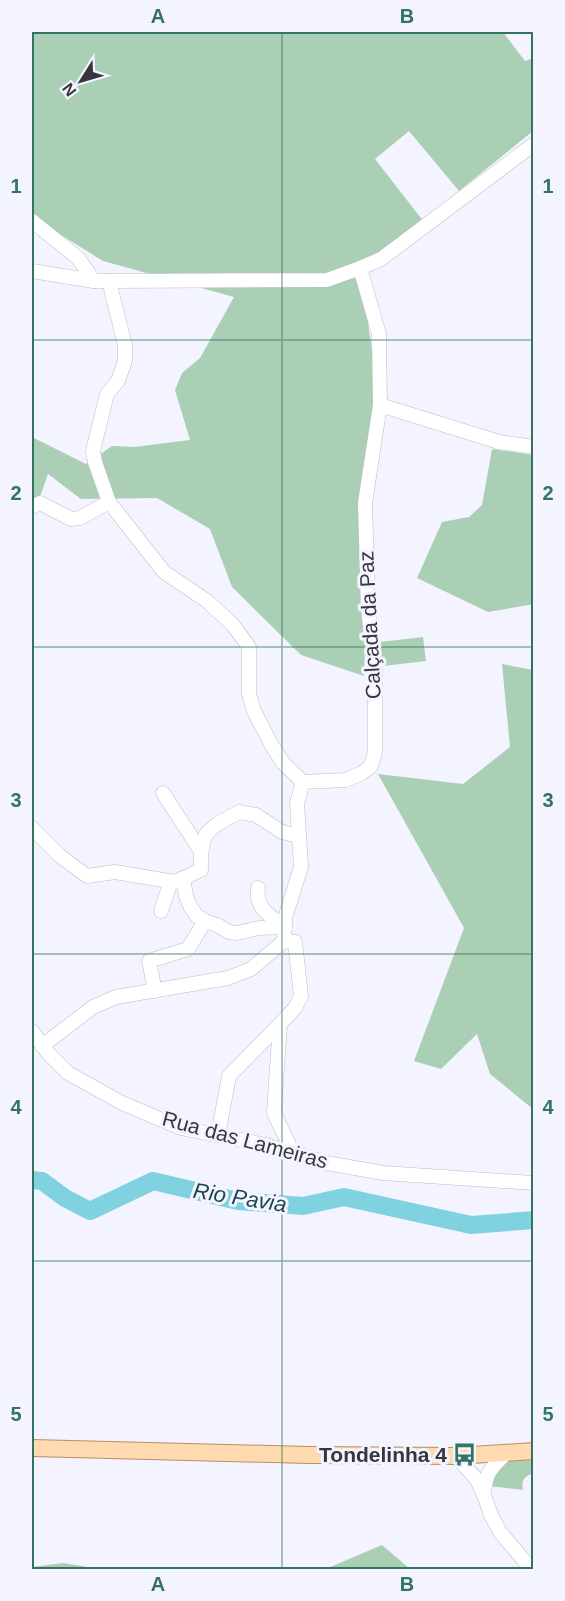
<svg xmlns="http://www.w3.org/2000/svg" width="565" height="1601" font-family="Helvetica,sans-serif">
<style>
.green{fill:#abcfb5}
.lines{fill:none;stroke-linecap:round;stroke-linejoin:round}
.river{stroke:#81d2e1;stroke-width:18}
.minor-casing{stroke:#bbbdc7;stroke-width:15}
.major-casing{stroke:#b98f64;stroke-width:18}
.minor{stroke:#fff;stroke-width:14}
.major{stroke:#ffd9af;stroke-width:16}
.grid{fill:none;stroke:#337361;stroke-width:1.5;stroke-opacity:0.55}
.labels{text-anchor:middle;stroke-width:6;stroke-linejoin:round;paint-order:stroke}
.street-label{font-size:21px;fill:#37373b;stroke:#f3f4ff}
.poi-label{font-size:21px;font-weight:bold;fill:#37373b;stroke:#f3f4ff;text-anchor:end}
.water-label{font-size:22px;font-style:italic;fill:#1f454c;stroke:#f3f4ff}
.neatline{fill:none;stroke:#337361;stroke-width:2}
.grid-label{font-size:20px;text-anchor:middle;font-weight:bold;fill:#337361}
</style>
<rect width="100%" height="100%" fill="#f3f4ff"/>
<g class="green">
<path d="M32,32H503L525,61L533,58V131L459,191L409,131L375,159L424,222L360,269L375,371L364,676L301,655L232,587L210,529L157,498L81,499L48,474L41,494L32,504V437L86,464L112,446L134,447L190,440L175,390L182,373L200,358L234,297L103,261L32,217Z"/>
<path d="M492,449L533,455L534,604L488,612L417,578L442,522L469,517L482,505Z"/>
<path d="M423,637L426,661L383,666L380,642Z"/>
<path d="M502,664L533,670V1109L490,1074L477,1034L441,1069L414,1061L464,928L378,774L463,784L510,747Z"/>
<path d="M533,1457V1473C524,1477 521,1480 523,1490L489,1486L490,1478L506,1460Z"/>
<path d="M382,1545L410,1569H322L328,1568Z"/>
<path d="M63,1563L100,1569H32V1567Z"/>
</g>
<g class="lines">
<path class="river" d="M32,1180L42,1181L65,1198L90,1211L153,1181L238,1201L303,1206L344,1197L471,1225L534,1220"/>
<defs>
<g id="minor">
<path d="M32,221L78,258L94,281"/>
<path d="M32,271L94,281H109L327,280L360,268L381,259L534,144"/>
<path d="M109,281L125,345V361L118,381L107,394L93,451L95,462L109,502L164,572L207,601L233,625L249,647V694L254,711L271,744L283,763L303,782"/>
<path d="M380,405L499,442L534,447"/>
<path d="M32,507L40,503L71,519L80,518L109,502"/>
<path d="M163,793L200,850"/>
<path d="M32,828L60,856L87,876L115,872L175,882L201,870C200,831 206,830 239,812L256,815L282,832L298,836"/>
<path d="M183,878L186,896L190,906L197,916L205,921L219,926L229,932L237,933L259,928L285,927"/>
<path d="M258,888C255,908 270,916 285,927"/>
<path d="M161,911L171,881"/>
<path d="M155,991L149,961L188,949L205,921"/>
<path d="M280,1024L274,1112C279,1127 288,1137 291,1152"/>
<path d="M32,1031L48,1053L68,1073L122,1103L181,1128L266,1145L327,1163L383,1173L534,1183"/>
<path d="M42,1046L93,1007L116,997L228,978L251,969L284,941L285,918L301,867L297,803L303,782L346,780L362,773L371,766L375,752V667L368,609L365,503L380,405L379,334L360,268"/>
<path d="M218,1135L229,1076L280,1024L295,1008L301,996L295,942L284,941"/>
<path d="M456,1456L477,1480L484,1495L491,1515L500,1532L532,1570"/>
<path d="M484,1495C486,1471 490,1470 506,1453"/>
</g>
<path id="major" d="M32,1448L309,1455L456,1456L534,1451"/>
</defs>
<use href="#minor" class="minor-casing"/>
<use href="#major" class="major-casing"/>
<use href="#minor" class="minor"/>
<use href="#major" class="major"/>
</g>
<path class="grid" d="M282,32V1570M32,340H534M32,647H534M32,954H534M32,1261H534"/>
<defs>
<symbol id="bus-bare" viewBox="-9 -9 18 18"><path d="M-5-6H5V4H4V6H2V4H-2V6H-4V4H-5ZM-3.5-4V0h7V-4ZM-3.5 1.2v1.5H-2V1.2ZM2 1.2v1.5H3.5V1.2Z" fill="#337361" stroke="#f3f4ff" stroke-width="2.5" paint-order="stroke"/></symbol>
</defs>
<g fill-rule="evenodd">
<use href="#bus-bare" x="448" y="1438" width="33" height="33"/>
</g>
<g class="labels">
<g class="street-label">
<text transform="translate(370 625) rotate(-93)" y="7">Calçada da Paz</text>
<text transform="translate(245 1140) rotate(15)" y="7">Rua das Lameiras</text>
</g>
<g class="poi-label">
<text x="447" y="1462">Tondelinha 4</text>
</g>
<g class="water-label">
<text transform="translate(240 1197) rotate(9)" y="8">Rio Pavia</text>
</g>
</g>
<rect width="565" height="1601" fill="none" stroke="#f3f4ff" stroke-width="66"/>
<g transform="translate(81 81) rotate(233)" stroke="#f3f4ff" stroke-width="4.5" paint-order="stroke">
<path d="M0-4.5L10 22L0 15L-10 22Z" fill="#37373b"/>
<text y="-9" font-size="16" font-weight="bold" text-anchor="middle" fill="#37373b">N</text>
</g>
<rect x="33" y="33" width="499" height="1535" class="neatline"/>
<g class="grid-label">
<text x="158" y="23">A</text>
<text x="407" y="23">B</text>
<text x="16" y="193">1</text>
<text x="548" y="193">1</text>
<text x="16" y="500">2</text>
<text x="548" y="500">2</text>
<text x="16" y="807">3</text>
<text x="548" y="807">3</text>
<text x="16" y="1114">4</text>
<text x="548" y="1114">4</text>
<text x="16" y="1421">5</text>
<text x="548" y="1421">5</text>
<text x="158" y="1591">A</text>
<text x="407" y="1591">B</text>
</g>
</svg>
